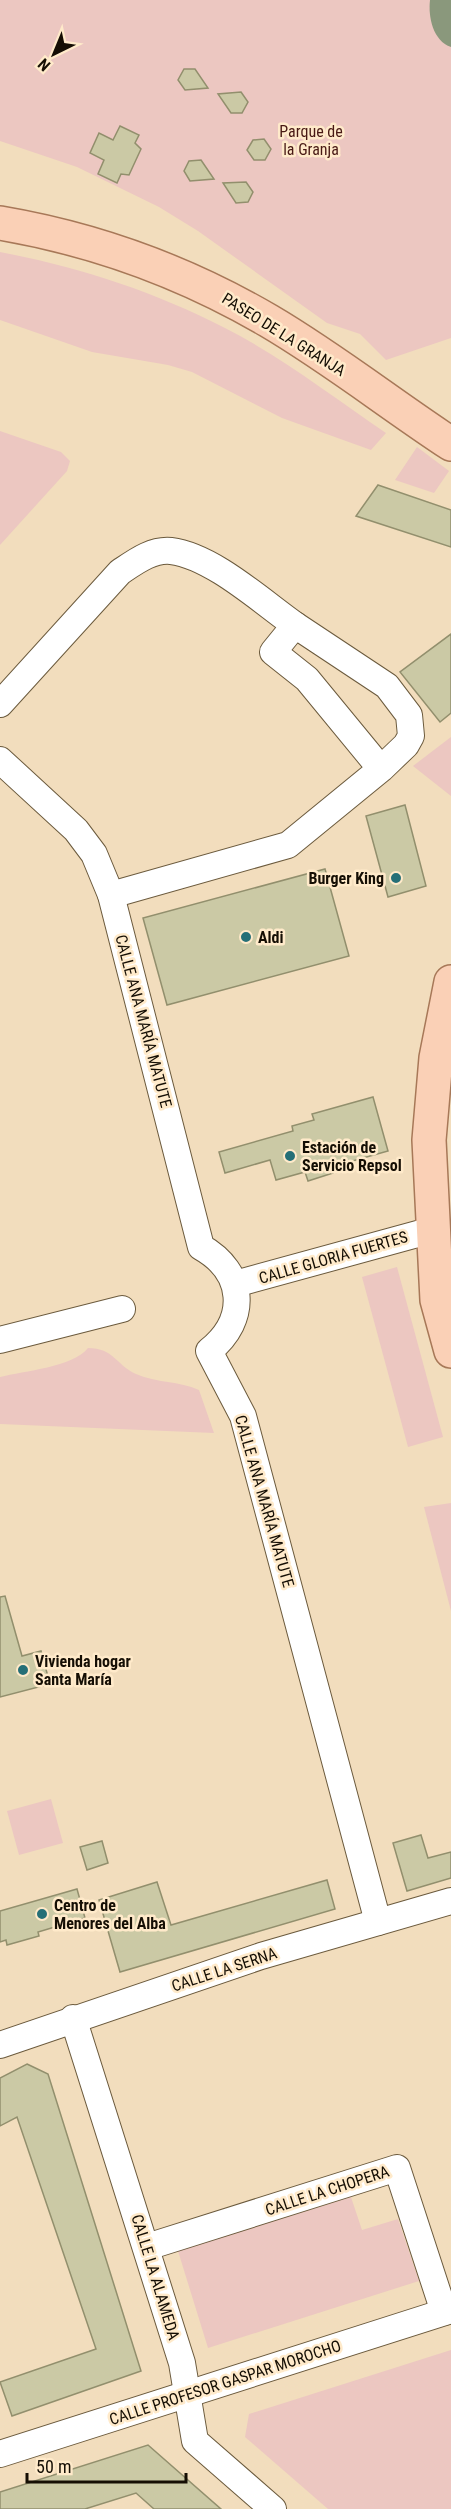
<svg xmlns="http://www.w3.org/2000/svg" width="451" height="2509" font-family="'Roboto Condensed',sans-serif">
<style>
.green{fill:#ecc7c1}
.water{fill:#8a987c}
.building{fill:#cbc9a5;stroke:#928f6d;stroke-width:1.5}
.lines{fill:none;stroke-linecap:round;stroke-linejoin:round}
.minor-casing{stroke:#6b5a3d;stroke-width:28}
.major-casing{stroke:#a77858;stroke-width:36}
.minor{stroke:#fff;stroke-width:26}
.major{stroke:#fad0b6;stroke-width:33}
.poi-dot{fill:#256f77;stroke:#ffeaca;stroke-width:2}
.labels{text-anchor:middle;stroke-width:5;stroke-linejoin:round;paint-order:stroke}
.park-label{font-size:16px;fill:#481914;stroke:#ffeaca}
.street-label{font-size:16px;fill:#150e04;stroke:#ffeaca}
.poi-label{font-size:16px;font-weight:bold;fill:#150e04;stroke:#ffeaca;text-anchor:start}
</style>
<rect width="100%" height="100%" fill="#f2ddbd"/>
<g class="green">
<path d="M0,0H451V338L386,360L360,334L327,323L198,231L159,207L77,167L0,141Z"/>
<path d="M0,252C79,267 153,291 225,328C282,357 333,397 386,433L371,450L282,418L192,372L168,365L92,352L0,320Z"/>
<path d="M0,431L61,452L70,461L67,471L0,545Z"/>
<path d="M417,447L449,471L434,493L395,480Z"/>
<path d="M451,737V796L413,766Z"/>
<path d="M397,1267L443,1437L408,1447L362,1277Z"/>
<path d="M88,1348C114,1348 116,1365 136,1374C157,1383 179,1381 199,1390L214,1433L0,1424V1377C24,1371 73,1367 88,1348Z"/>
<path d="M451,1503V1611L424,1507Z"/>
<path d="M51,1799L63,1843L19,1855L7,1811Z"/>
<path d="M351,2197L362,2230L398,2219L419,2281L208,2348L178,2251Z"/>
<path d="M451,2350V2509H328L245,2437L249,2414Z"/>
</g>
<path class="water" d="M430,0H451V47C433,41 428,17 430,0Z"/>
<g class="building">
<path d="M184,69H195L208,88L185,90L178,80Z"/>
<path d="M241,92L248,102L242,113H231L218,94Z"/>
<path d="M120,126L139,135L135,143L141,149L129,175L121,174L117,183L98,174L104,160L90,153L99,133L113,140Z"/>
<path d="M264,139L271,149L265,160H254L247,150L253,140Z"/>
<path d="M201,160L214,179L190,181L184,171L189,161Z"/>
<path d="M246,182L253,192L248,202L236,203L223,183Z"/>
<path d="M378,485L451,510V547L356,516Z"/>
<path d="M451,634V713L440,722L400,672Z"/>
<path d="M405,805L426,886L388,897L366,816Z"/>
<path d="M325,869L349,956L167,1005L143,918Z"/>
<path d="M373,1097L388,1151L331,1167L333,1173L308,1181L305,1172L276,1180L270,1160L225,1173L219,1152L293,1131L292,1126L314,1120L312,1114Z"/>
<path d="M5,1596L22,1656L41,1651L50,1684L0,1697V1597Z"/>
<path d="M421,1835L428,1858L451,1852V1878L407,1891L393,1843Z"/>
<path d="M102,1841L108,1863L87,1870L80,1847Z"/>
<path d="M327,1880L335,1909L120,1972L99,1900L157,1882L171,1925Z"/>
<path d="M77,1889L85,1918L38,1932L39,1936L7,1945L6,1940L0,1942V1911Z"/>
<path d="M27,2064L48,2074L141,2371L12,2416L0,2382L96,2349L17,2117L0,2126V2078Z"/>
<path d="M148,2445L221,2509H154L136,2493L85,2509H0V2492Z"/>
</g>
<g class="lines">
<defs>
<g id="minor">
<path d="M0,704L120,572C135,562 152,549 171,551C212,556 261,601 295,625"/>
<path d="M0,760L76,830L94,854L111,895L201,1247C245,1272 249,1319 209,1351L243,1416L378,1922"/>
<path d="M111,895L288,845L381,769L406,745L411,736L409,715L387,686L295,625L273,652L307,679L381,769"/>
<path d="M235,1284L432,1230"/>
<path d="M0,1340L122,1309"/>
<path d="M73,2018L182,2363L195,2441L273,2509"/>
<path d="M0,2045L261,1956L451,1901"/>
<path d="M147,2247L397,2168L444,2312"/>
<path d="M0,2454L451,2310"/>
</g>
<g id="major">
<path d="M0,223C94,239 187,273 269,321C332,358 390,404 451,444"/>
<path d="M451,982L436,1058L429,1140L437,1300L451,1351"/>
</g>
</defs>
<use href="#minor" class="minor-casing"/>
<use href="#major" class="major-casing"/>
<use href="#minor" class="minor"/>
<use href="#major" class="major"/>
</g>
<g class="poi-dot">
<circle cx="396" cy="878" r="6"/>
<circle cx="246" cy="937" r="6"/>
<circle cx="290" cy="1156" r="6"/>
<circle cx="23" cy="1670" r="6"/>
<circle cx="42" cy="1914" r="6"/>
</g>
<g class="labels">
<g class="park-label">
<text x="311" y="137">Parque de<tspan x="311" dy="18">la Granja</tspan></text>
</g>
<g class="street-label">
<text transform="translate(284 334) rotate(32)" y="6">PASEO DE LA GRANJA</text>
<text transform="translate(144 1021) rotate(75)" y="6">CALLE ANA MARÍA MATUTE</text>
<text transform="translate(333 1257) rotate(-16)" y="6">CALLE GLORIA FUERTES</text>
<text transform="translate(265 1501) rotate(74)" y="6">CALLE ANA MARÍA MATUTE</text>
<text transform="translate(224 1969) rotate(-18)" y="6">CALLE LA SERNA</text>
<text transform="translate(327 2190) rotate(-18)" y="6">CALLE LA CHOPERA</text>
<text transform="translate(156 2277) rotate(73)" y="6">CALLE LA ALAMEDA</text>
<text transform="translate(225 2382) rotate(-18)" y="6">CALLE PROFESOR GASPAR MOROCHO</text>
</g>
<g class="poi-label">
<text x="384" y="884" text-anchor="end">Burger King</text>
<text x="258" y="943">Aldi</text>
<text x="302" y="1153">Estación de<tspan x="302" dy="18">Servicio Repsol</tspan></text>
<text x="35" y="1667">Vivienda hogar<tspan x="35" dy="18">Santa María</tspan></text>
<text x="54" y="1911">Centro de<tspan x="54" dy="18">Menores del Alba</tspan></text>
</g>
</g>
<g transform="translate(54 54) rotate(223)" stroke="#ffeaca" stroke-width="4.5" paint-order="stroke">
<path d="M0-4.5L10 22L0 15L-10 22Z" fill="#150e04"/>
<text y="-9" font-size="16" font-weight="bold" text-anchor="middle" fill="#150e04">N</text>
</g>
<path d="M27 2473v9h159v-9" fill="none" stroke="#150e04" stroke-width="3"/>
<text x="36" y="2473" font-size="18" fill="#150e04" stroke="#ffeaca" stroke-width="4.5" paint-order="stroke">50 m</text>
</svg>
